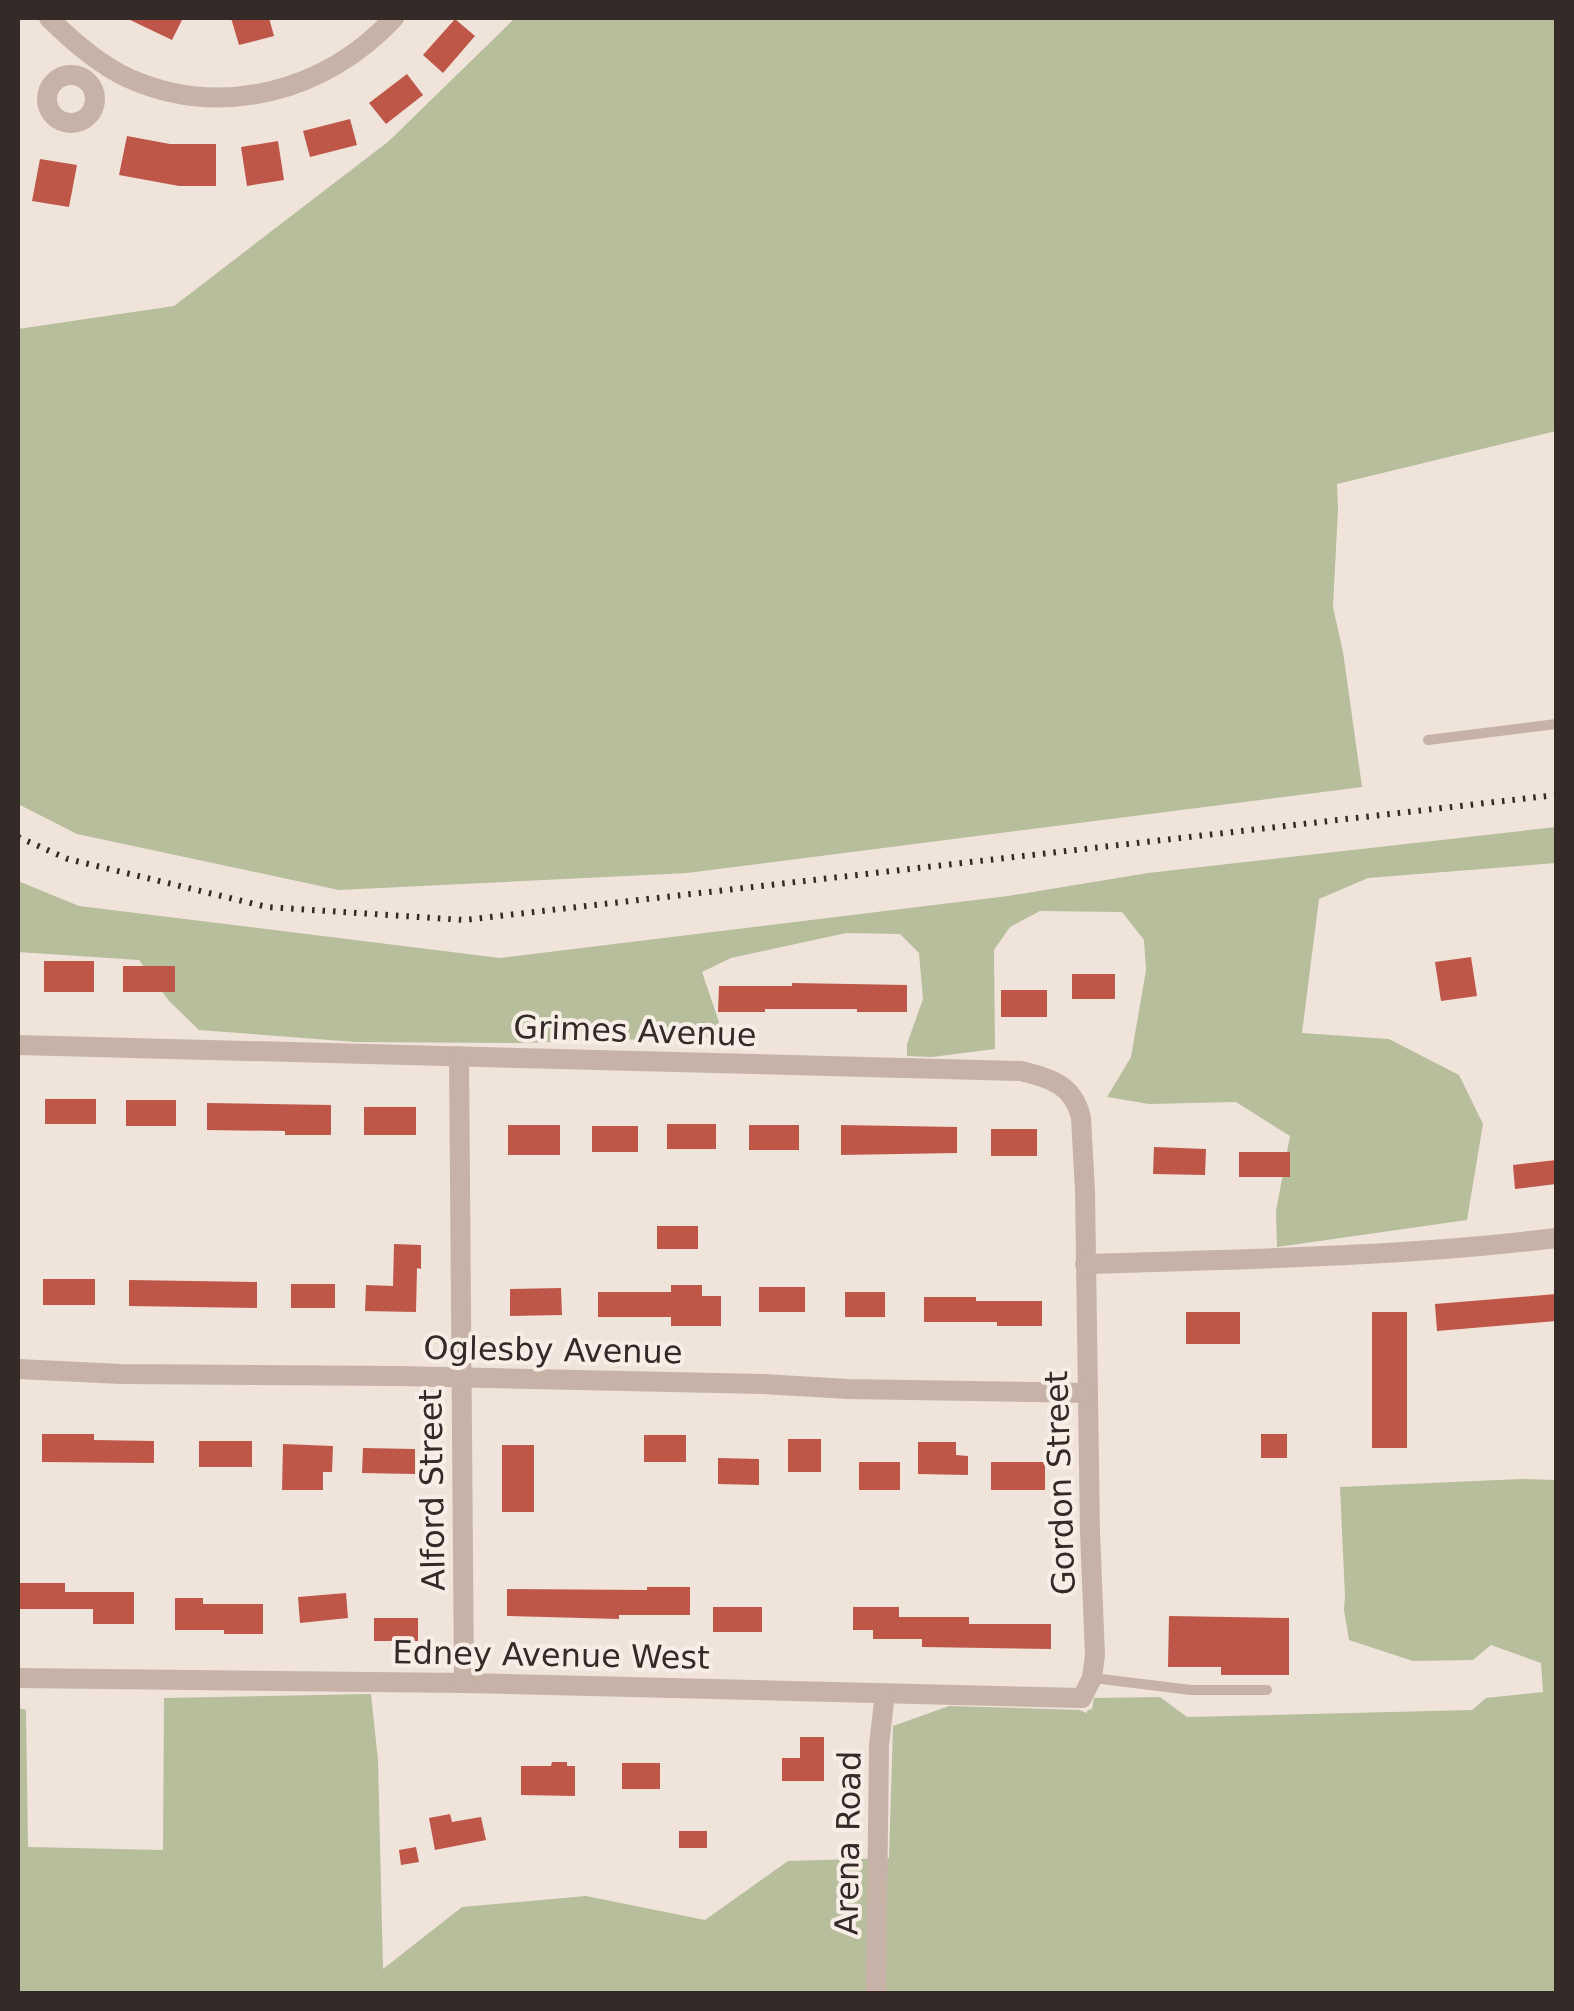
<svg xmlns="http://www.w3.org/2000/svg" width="1574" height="2011" font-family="'DejaVu Sans',sans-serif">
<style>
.green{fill:#b6be9b}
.building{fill:#bf5749}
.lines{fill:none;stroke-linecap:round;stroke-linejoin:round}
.service{stroke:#c7b2a7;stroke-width:10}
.minor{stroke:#c7b2a7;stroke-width:20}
.rail{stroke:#342a27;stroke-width:6;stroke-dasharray:2.5 8;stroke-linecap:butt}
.labels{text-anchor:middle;stroke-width:8;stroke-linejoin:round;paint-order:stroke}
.street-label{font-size:32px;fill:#342a27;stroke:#f8eee6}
</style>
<rect width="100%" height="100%" fill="#f0e3da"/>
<g class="green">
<path d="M515,18H1556V431L1337,484L1338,509L1333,607L1343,652L1362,787L687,873L339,890L77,834L18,804V329L174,306L389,141Z"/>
<path d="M1556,827V863L1368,878L1319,899L1302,1033L1389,1039L1459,1075L1483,1124L1467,1220L1277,1247L1276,1211L1290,1136L1236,1102L1149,1104L1107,1097L1131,1057L1146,970L1144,940L1122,912L1040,911L1010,927L994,950L995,1049L932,1057L907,1056V1044L923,999L919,953L900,934L846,933L731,958L702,972L724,1037L518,1043L356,1042L199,1030L169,1001L139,960L18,952V881L79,906L500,958L1008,896L1148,873Z"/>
<path d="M1521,1479L1556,1480V1993H18V1708L26,1710L28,1847L163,1850L164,1698L371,1694L378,1760L383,1969L462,1907L586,1896L705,1920L788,1861L889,1858L893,1726L949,1706L1080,1710L1086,1713L1088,1710L1092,1709L1094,1698L1160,1697L1187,1717L1472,1710L1486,1698L1543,1692L1541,1663L1491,1645L1473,1660L1413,1661L1349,1640L1344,1610L1345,1596L1340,1487Z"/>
</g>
<g class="building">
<path d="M126,18H183L172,40Z"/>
<path d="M231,18H269L274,36L239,45Z"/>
<path d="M455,19L475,36L443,73L423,55Z"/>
<path d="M407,74L423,95L386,124L369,103Z"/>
<path d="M350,119L357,145L310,157L303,131Z"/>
<path d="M127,136L170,144H216V186H179L119,175Z"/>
<path d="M278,141L284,180L247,186L241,147Z"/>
<path d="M40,159L77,165L69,207L32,201Z"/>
<path d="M1471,957L1477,996L1441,1001L1435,962Z"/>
<rect x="44" y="961" width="50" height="31"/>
<rect x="123" y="966" width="52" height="26"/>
<rect x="1072" y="974" width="43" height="25"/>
<path d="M792,983L907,985V1012H857V1009H765V1012H718L719,986H792Z"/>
<rect x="1001" y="990" width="46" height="27"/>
<rect x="45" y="1099" width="51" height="25"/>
<rect x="126" y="1100" width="50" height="26"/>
<path d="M207,1103L331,1105V1135H285V1131L207,1130Z"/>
<rect x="364" y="1107" width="52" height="28"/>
<rect x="667" y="1124" width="49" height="25"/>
<rect x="508" y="1125" width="52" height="30"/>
<rect x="749" y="1125" width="50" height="25"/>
<path d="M841,1125L957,1127V1153L841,1155Z"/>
<rect x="592" y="1126" width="46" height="26"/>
<rect x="991" y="1129" width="46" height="27"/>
<path d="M1154,1147L1206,1149L1205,1175L1153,1174Z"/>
<rect x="1239" y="1152" width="51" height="25"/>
<path d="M1556,1160V1184L1515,1189L1513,1165Z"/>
<rect x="657" y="1226" width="41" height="23"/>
<path d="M394,1244L421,1245V1269L417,1268L416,1312L365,1311L366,1285L393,1286Z"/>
<rect x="43" y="1279" width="52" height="26"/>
<path d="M129,1280L257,1282V1308L129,1306Z"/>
<rect x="291" y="1284" width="44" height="24"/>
<path d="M671,1285H702V1296H721V1326H671V1317H598V1292H671Z"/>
<rect x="759" y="1287" width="46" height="25"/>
<path d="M561,1288L562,1315L510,1316V1289Z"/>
<rect x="845" y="1292" width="40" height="25"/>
<path d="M1556,1294V1321L1437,1331L1435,1304Z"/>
<path d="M924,1297H976V1301H1042V1326H997V1322H924Z"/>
<rect x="1186" y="1312" width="54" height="32"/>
<rect x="1372" y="1312" width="35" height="136"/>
<path d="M42,1434H94V1440L154,1441V1463L42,1462Z"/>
<rect x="1261" y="1434" width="26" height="24"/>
<rect x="644" y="1435" width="42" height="27"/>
<rect x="788" y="1439" width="33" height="33"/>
<rect x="199" y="1441" width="53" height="26"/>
<path d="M918,1442H956V1455L968,1456V1475L918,1474Z"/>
<path d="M283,1444L333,1446L332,1472H323V1490H282Z"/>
<rect x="502" y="1445" width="32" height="67"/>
<path d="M363,1448L415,1449V1474L362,1473Z"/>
<path d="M718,1458L759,1459V1485L718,1484Z"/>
<rect x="859" y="1462" width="41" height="28"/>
<rect x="991" y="1462" width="54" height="28"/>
<path d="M18,1583H65V1592H134V1624H93V1609H18Z"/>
<path d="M647,1587H690V1615H619V1619L507,1616V1589L647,1590Z"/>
<path d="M346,1593L348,1618L300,1623L298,1597Z"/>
<path d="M175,1598H203V1604H263V1634H224V1630H175Z"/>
<rect x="713" y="1607" width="49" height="25"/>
<path d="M853,1607H899V1617H969V1624H1051V1649L922,1647V1639H873V1630H853Z"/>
<path d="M1169,1616L1289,1618V1675H1221V1667H1168Z"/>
<rect x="374" y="1618" width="44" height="23"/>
<path d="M800,1737H824V1781H782V1758H800Z"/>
<path d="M552,1762H567V1766H575V1796L521,1795V1766H551Z"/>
<rect x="622" y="1763" width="38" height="26"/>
<path d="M450,1814L452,1822L481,1817L486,1840L435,1850L429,1818Z"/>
<rect x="679" y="1831" width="28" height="17"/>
<path d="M416,1847L419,1862L401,1865L399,1850Z"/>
</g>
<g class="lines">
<g class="service">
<path d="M1428,740L1556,724"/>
<path d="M1093,1678L1191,1690H1267"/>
</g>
<g class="minor">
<path d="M49,18C72,41 98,64 128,78C222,120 326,91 394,18"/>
<circle cx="71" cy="99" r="24"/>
<path d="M18,1045L1021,1071C1050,1078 1074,1085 1081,1118L1085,1191L1090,1533L1095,1655L1092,1678L1082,1698L464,1683L18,1678"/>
<path d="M459,1056L464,1683"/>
<path d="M1085,1264C1243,1259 1400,1257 1556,1238"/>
<path d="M18,1369L121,1374L398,1376L763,1384L848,1389L1087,1393"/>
<path d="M876,1994L879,1745L885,1693"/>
</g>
<path class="rail" d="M18,837L68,859L267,907L464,920L1556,795"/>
</g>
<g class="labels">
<g class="street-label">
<text transform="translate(635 1031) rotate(2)" y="11">Grimes Avenue</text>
<text transform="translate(553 1350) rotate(1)" y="11">Oglesby Avenue</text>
<text transform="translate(1060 1483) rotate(-92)" y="11">Gordon Street</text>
<text transform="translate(432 1490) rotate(-91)" y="11">Alford Street</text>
<text transform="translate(551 1655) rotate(1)" y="11">Edney Avenue West</text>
<text transform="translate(848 1843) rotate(-89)" y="11">Arena Road</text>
</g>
</g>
<rect width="1574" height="2011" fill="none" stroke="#342a27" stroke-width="40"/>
</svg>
